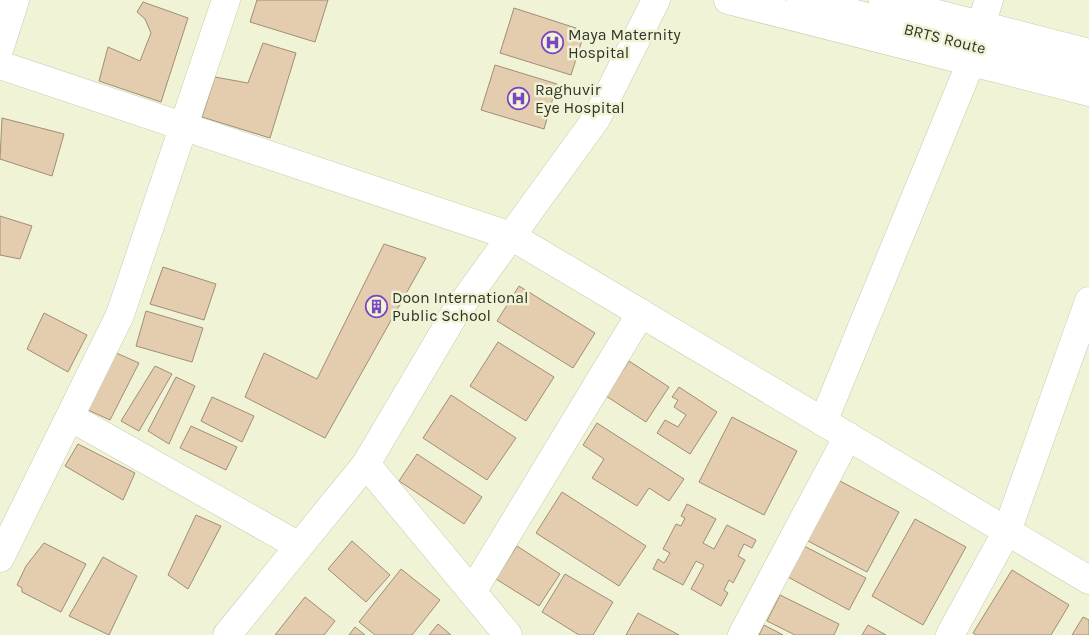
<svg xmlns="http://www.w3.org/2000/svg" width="1089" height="635" font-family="Karla,sans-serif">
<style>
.building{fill:#e3cdae;stroke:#9f8e76}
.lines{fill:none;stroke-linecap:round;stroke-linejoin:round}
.minor-casing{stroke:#c8cbae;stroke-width:29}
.major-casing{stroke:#c8cbae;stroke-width:29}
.minor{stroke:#fff;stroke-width:28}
.major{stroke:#fff;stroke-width:28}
.labels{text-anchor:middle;stroke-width:5;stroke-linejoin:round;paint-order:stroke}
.poi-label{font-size:16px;fill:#333429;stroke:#f0f3d5;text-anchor:start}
.street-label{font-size:16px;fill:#333429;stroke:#f0f3d5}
</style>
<rect width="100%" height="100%" fill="#f0f3d5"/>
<g class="building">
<path d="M257,0H328L315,42L250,22Z"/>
<path d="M143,2L188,18L161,102L99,81L108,47L140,61L151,33L145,19L137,12Z"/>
<path d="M514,8L585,31L571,75L500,53Z"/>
<path d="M263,43L296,53L270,138L202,117L215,77L248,83Z"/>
<path d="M495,65L557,84L544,129L481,110Z"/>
<path d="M2,118L64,134L52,176L0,159Z"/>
<path d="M0,216L32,226L20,259L0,255Z"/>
<path d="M384,244L426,258L325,438L245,397L264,353L317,379Z"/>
<path d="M163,267L216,284L204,320L150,304Z"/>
<path d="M519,286L595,333L573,368L497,321Z"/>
<path d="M146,311L203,328L192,362L136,346Z"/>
<path d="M44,313L87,335L68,372L27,349Z"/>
<path d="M498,342L554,377L526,421L470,386Z"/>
<path d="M114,352L139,363L110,420L86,409Z"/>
<path d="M629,361L669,387L646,422L606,396Z"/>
<path d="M155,366L172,374L139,431L121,421Z"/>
<path d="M176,377L195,386L169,444L148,431Z"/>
<path d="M679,387L717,412L690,454L657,433L665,420L678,427L686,415L674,407L678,400L672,397Z"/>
<path d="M451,395L516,438L487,480L423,438Z"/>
<path d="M212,397L254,416L242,442L201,421Z"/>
<path d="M732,417L797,451L764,515L699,482Z"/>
<path d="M597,423L684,479L669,501L649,488L637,506L592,478L604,459L583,445Z"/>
<path d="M191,426L237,447L226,470L180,448Z"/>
<path d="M78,444L135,473L123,500L65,466Z"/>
<path d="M417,454L482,497L464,524L399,481Z"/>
<path d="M838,480L899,512L867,572L806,540Z"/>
<path d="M562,492L646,546L619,586L536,533Z"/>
<path d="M687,504L716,519L703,543L714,549L727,525L756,540L752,548L744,544L738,556L745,560L733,583L729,580L724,590L728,593L721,606L691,589L704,565L696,561L683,585L653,569L658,559L664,563L670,553L663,549L676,524L681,526L685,518L681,516Z"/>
<path d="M196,515L221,526L188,589L168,575Z"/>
<path d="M915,519L966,547L923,625L872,596Z"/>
<path d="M352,541L390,575L366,602L328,569Z"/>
<path d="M44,543L86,564L61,612L22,592V588L17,585L26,566Z"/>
<path d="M517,546L560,574L539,606L496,579Z"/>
<path d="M804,546L866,578L849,610L788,577Z"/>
<path d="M103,557L137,576L109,635L69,616Z"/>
<path d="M401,569L440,600L412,635H375L359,622Z"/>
<path d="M1012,570L1069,605L1051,635H976L973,633Z"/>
<path d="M565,574L613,602L593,635H579L542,612Z"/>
<path d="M780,595L839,624L834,635H795L767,621Z"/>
<path d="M305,597L335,621L324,635H275Z"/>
<path d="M638,613L679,635H626Z"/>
<path d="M1083,617L1089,620V635H1072Z"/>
<path d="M438,624L451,635H429Z"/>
<path d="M764,625L783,635H759Z"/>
<path d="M868,625L886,635H862Z"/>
<path d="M355,627L365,635H349Z"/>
</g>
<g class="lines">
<defs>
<g id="minor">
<path d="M801,0L1089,74"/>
<path d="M981,25L989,0"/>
<path d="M0,47L15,0"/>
<path d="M0,65L511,236L1089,580"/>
<path d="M70,417L299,546"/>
<path d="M823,422L971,62"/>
<path d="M366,464L508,635"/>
<path d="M0,558L120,315L226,0"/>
<path d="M472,592L641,313"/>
<path d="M227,635L366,464L454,315L596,119L656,0"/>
<path d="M742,635L848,436"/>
<path d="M950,635L1007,531L1089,301"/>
</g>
<g id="major">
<path d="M728,0L1089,92"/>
<path d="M883,0L1089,53"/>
</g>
</defs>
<use href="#minor" class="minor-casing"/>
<use href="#major" class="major-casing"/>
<use href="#minor" class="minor"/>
<use href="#major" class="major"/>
</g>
<defs>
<symbol id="hospital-ring" viewBox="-11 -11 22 22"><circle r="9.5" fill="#f0f3d5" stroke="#7948c0" stroke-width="1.5"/><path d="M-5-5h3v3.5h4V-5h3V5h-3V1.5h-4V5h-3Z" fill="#7948c0"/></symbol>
<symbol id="building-ring" viewBox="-11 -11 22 22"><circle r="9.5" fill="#f0f3d5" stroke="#7948c0" stroke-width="1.5"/><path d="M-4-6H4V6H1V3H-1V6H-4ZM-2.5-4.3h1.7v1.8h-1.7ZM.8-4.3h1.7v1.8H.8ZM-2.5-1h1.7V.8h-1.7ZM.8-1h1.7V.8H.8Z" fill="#7948c0"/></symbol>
</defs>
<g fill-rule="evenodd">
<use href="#hospital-ring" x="540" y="30" width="25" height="25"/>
<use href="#hospital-ring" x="506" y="86" width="25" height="25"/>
<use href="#building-ring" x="364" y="294" width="25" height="25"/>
</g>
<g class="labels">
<g class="poi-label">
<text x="568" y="40">Maya Maternity<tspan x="568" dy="18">Hospital</tspan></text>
<text x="535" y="95">Raghuvir<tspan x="535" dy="18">Eye Hospital</tspan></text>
<text x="392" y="303">Doon International<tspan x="392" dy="18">Public School</tspan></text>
</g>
<g class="street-label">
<text transform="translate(945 38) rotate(14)" y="6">BRTS Route</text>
</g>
</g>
</svg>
